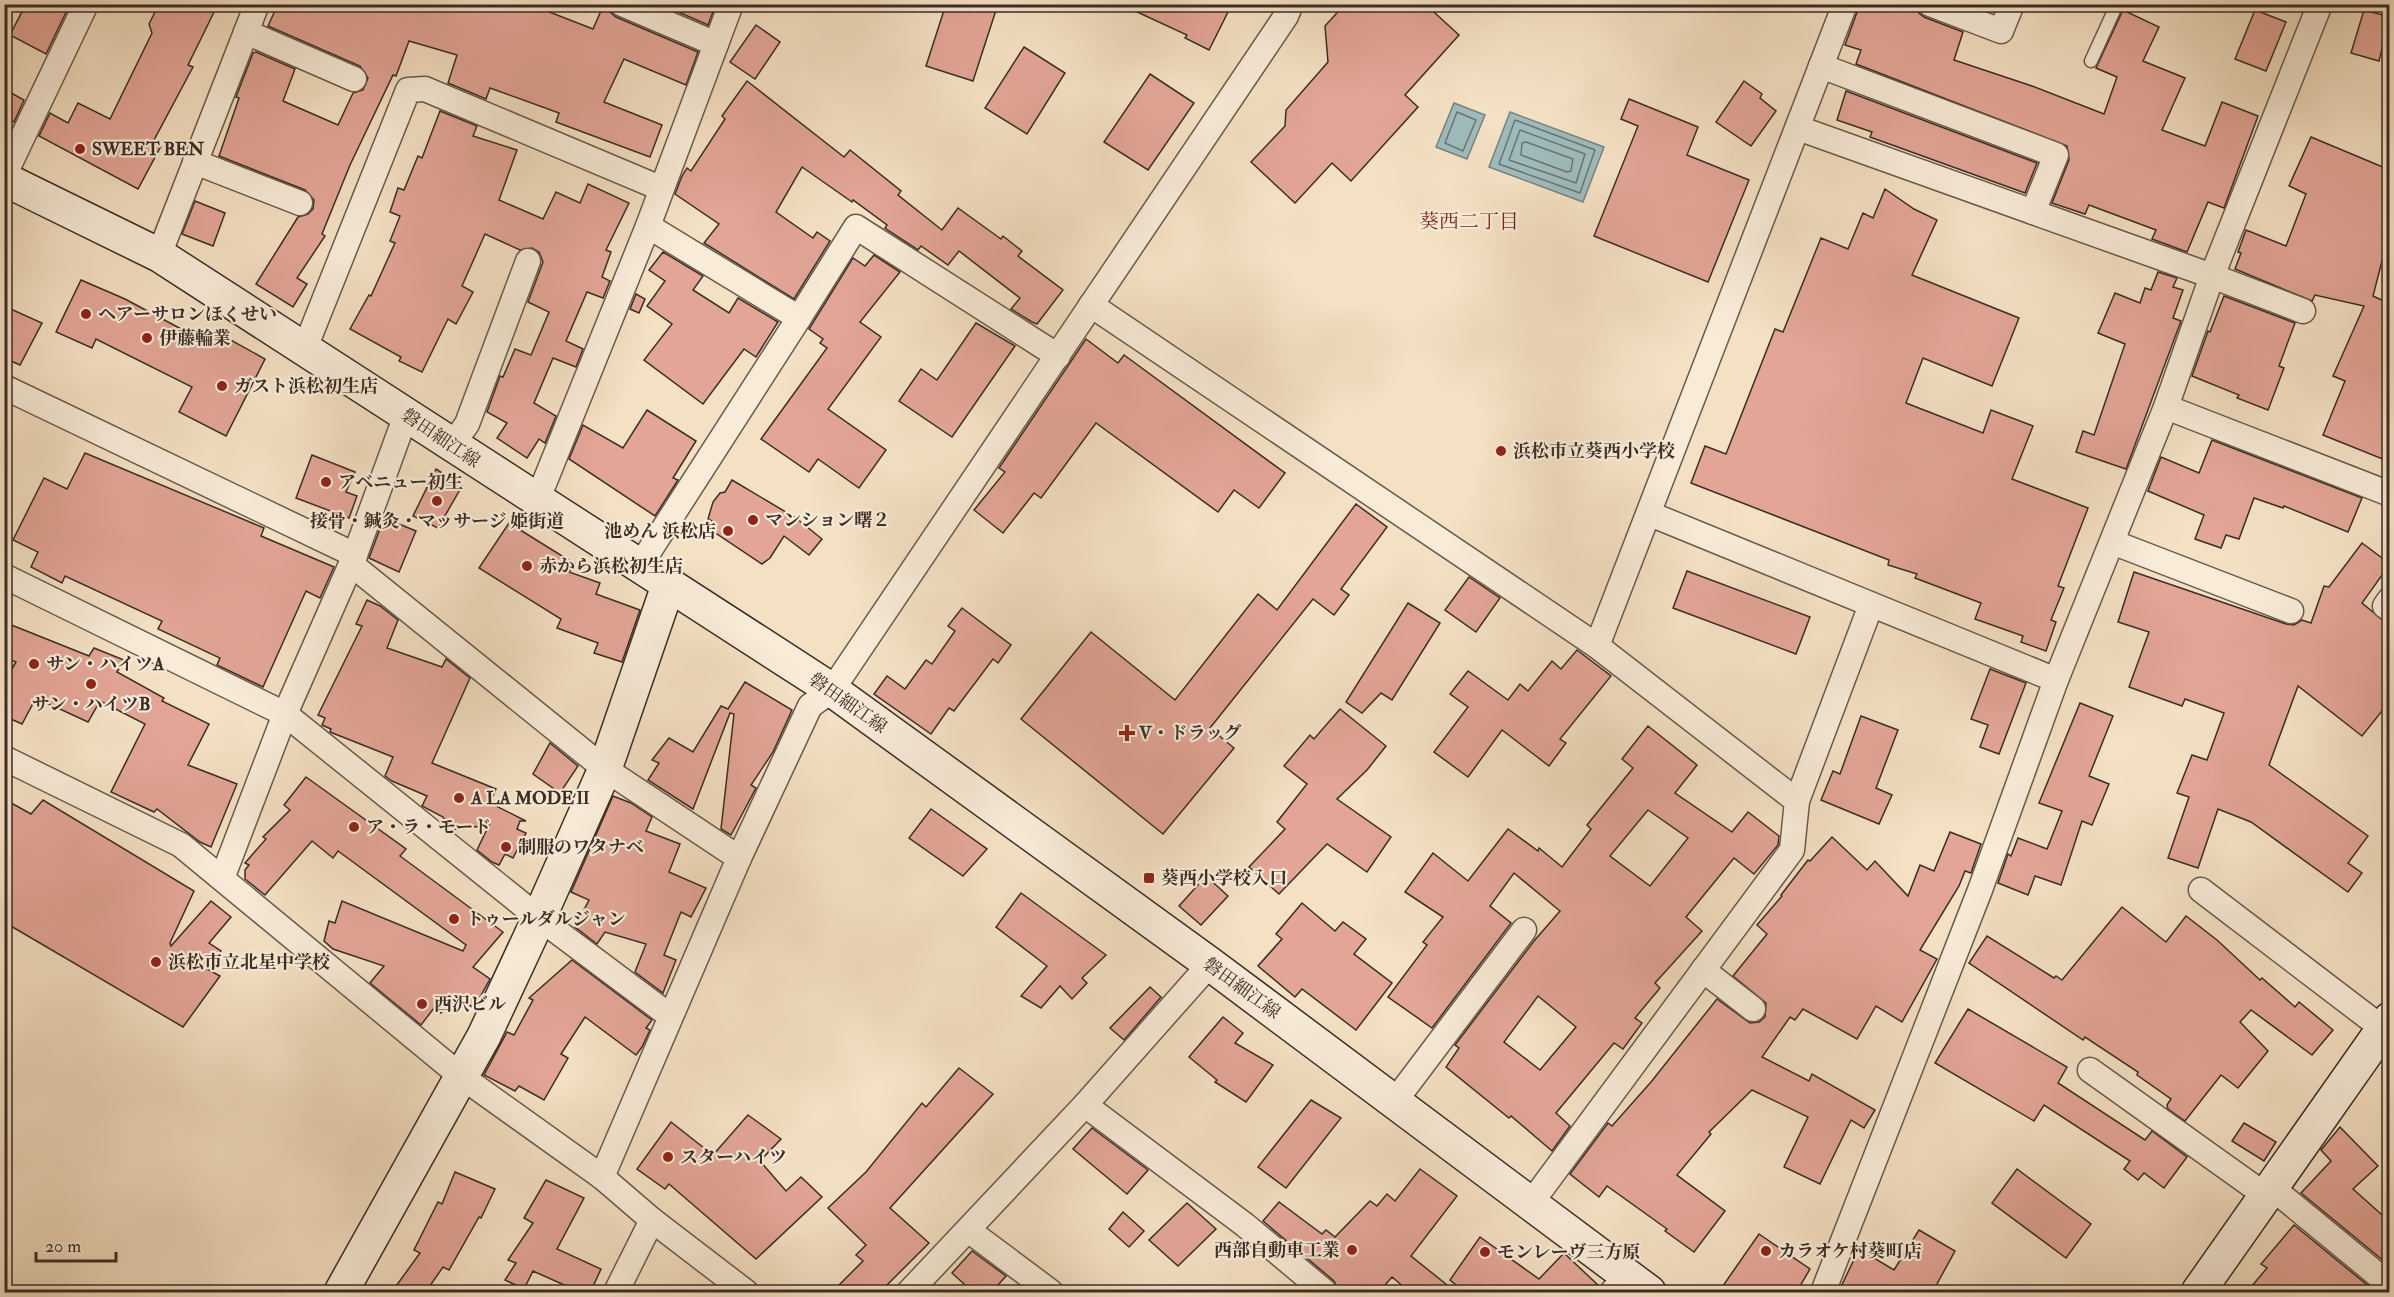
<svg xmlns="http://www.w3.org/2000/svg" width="2394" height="1297" font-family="'IM FELL Double Pica','Noto Serif JP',serif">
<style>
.water{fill:#9ebbbc;stroke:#768280;stroke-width:1.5}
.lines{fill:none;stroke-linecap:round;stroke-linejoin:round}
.shore{stroke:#6c7471;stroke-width:1.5}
.building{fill:#e2a596;stroke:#3a2d26;stroke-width:1.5;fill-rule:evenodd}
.lane-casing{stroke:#685a4d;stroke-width:15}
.street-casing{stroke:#685a4d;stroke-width:27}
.secondary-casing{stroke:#3a2d26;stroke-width:36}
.lane{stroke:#f8ebd8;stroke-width:12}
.street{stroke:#f8ebd8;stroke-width:24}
.secondary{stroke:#f8ebd8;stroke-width:33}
.poi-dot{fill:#8f2418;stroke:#f8ebd8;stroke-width:2}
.labels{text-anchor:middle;stroke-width:4.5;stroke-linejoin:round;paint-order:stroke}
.poi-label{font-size:18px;font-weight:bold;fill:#3a2d26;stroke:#f8ebd8;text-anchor:start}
.street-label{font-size:18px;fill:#3a2d26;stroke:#f8ebd8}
.neighbourhood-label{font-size:20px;fill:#7a1f14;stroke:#f8ebd8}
</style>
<rect width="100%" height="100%" fill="#f4e0c3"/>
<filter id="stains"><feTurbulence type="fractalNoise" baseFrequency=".00333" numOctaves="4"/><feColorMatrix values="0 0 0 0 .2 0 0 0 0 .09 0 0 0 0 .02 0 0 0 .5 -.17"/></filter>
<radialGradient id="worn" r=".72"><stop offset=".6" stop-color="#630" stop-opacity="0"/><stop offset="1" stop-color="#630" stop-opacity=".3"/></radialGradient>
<g class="water">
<path d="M1454,103L1485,115L1467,159L1436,147Z"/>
<path d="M1510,112L1604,147L1583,202L1489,167Z"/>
</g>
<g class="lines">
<g class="shore">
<path d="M1457,112L1476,120L1463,151L1445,143Z"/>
<path d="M1515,120L1595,150L1580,193L1499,164Z"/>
<path d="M1520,130L1585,154L1576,183L1509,160Z"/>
<path d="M1526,142L1573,159L1571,171L1567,172L1521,155L1522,143Z"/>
</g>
</g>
<g class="building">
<path d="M26,4H70L46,54L10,35Z"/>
<path d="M159,4H218L188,65L193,67L153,142L161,146L138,189L39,136L50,113L68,123L78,103L110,119L152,33L149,24Z"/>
<path d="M278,4H529L593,29L604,4H608L610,12L616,17L698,52L686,85L624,59L604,102L662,125L650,157L556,122L559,113L490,88L486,99L448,83L457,55L409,41L396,76L393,75L350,165L322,234L325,236L297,278L307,284L293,307L256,284L298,217L308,214L313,209L314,200L305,190L219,156L239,98L236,97L253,53L256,52L295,69L283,101L338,125L353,93L363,90L368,78L360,66L268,26Z"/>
<path d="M660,4H716L708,25Z"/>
<path d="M946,4H998L973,81L926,66Z"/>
<path d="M1120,4H1232L1209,50L1185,38L1187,35Z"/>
<path d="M1345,4H1425L1459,35L1405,95L1418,107L1351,181L1332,163L1295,203L1251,162L1285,126L1286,110L1328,62L1325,26Z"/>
<path d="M1860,4H1916L1919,13L1924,17L1963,32L1954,60L2032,86L2104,114L2117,77L2096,68L2123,10L2159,27L2143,61L2185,78L2162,130L2205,146L2222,102L2258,116L2224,208L2208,202L2187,252L2152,239L2156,230L2089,205L2085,214L2052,203L2069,160L2067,146L1856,64L1861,50L1845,45Z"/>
<path d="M2255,10L2286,22L2266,71L2235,59Z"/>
<path d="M2364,10L2390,17L2379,61L2351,53Z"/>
<path d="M756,25L780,42L755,79L730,62Z"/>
<path d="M1024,47L1065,73L1027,134L985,108Z"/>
<path d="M1150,74L1194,103L1148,170L1104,142Z"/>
<path d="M747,81L844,157L850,150L901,191L898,195L942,230L958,208L1001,239L1003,236L1022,251L1018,256L1063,290L1037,324L1032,322L1011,309L1020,298L959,251L948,265L921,246L918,250L889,231L885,228L887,225L853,200L852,202L802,167L776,212L813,238L817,232L830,241L794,299L704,243L719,224L675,194L682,176L687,168L691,171L725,119L722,116Z"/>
<path d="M1744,81L1762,94L1760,98L1776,111L1751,146L1716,122Z"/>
<path d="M4,89L24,100L14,122L4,117Z"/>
<path d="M1846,91L2037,163L2025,193L1870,137L1872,132L1837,120Z"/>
<path d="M1629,99L1698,127L1687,155L1749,180L1708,282L1594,236L1638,126L1621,119Z"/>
<path d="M440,111L477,126L473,136L517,150L499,200L543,219L556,192L580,203L588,184L629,203L606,250L611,252L602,277L610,281L603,298L587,292L566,341L583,349L576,367L553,358L534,403L556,416L545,443L539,439L527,458L497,438L507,423L487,412L500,376L503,377L515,349L531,355L549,312L528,302L543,262L539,252L532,248L520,250L485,234L462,286L473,292L456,324L448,319L422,372L399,361L401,357L350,329L369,295L371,296L395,243L390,241L400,216L390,212L398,188L404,190L418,156L422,158Z"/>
<path d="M2311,137L2390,170V230L2373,296L2390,304V462L2323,435L2345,381L2333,376L2364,306L2315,295L2312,301L2235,269L2241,253L2238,252L2246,230L2286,246L2306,194L2289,186Z"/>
<path d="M1885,189L1914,209L1937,220L1912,275L2019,318L1992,386L1923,358L1906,403L1983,433L1991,410L2033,426L2012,479L2088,508L2058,586L2064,588L2051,620L2056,622L2046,651L2021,642L2023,636L1975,619L1981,603L1915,578L1917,574L1888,565L1889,560L1691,483L1705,446L1726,454L1775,329L1783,332L1821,238L1848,249L1863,213L1873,218Z"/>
<path d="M195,201L225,213L213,246L182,234Z"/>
<path d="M663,252L703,276L693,290L729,313L738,298L778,322L756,357L744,349L703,404L644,360L672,324L647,306L665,281L649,270Z"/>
<path d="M874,255L900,272L860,322L881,337L828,409L886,450L859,488L818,459L809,472L761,439L827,348L820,343L823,339L809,329L853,258L865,266Z"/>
<path d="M2158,272L2177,278L2173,287L2183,290L2173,318L2181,321L2126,469L2076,452L2083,431L2094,435L2125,344L2098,333L2115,293L2140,303L2145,288L2151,290Z"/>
<path d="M81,280L125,299L213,346L220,334L265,359L226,436L179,412L192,387L96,339L92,348L56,332Z"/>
<path d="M636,294L645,299L639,313L630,309Z"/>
<path d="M2224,296L2295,323L2279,366L2284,368L2268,410L2237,398L2239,395L2192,376L2208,331L2210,332Z"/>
<path d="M4,306L42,323L20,365L4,358Z"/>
<path d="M976,323L1015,346L952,437L899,401L921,369L937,380Z"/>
<path d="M1086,339L1118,363L1124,355L1285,473L1259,508L1234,490L1218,512L1096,423L1041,498L1034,493L1003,533L974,510L1005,472L999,468Z"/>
<path d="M647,410L696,441L673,478L678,480L655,516L569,459L583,425L623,448Z"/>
<path d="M2212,440L2362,498L2348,532L2284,506L2283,508L2254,498L2239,539L2226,535L2221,548L2195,539L2204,515L2148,491L2161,457L2199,473Z"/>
<path d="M85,453L264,528L261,536L334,567L320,598L306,591L263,687L217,665L220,658L158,629L162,621L65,576L62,583L31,567L38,552L13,540L44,478L67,489Z"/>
<path d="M312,455L355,472L346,492L357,496L349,518L296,498Z"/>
<path d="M436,469L462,486L438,528L413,516Z"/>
<path d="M732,480L796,518L822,539L809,555L784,536L770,558L762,564L711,530L714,522L708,519L713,502L720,493L725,492Z"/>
<path d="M1356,504L1387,527L1341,589L1349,595L1334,615L1313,599L1210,728L1234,748L1163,834L1021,719L1091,632L1175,700L1258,594L1277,610Z"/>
<path d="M384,518L416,531L399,572L369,558Z"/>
<path d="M509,523L575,564L569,572L600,583L596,594L640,610L622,662L594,653L598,643L557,628L561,619L479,568Z"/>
<path d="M2362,543L2390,564L2362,603L2390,626V701L2362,736L2298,686L2269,765L2368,836L2348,863L2362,873L2348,892L2251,822L2218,809L2198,868L2168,858L2189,797L2177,793L2192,755L2207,760L2224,713L2185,699L2182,706L2129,687L2149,632L2118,622L2134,572L2286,624L2294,625L2302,620L2311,623L2324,586L2329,587Z"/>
<path d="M1687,571L1810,617L1796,654L1673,608Z"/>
<path d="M1469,577L1500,598L1476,632L1445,610Z"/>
<path d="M367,600L380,606L398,620L387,648L442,667L446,659L470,678L432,763L496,789L490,803L526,821H520L517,829L526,833L513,858L505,854L499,865L492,862L477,850L489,825L452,830L443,817L422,806L427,796L392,781L385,776L393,757L330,732L331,729L322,725L325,718L318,715L362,626L356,624Z"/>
<path d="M1408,603L1440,623L1392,700L1381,693L1362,713L1346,702Z"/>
<path d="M962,608L1011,645L998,663L993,659L954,711L949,708L931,734L874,694L887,676L905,689L926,660L932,664L955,631L948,626Z"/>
<path d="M4,622L89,656L94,648L124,660L117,672L164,698L162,701L209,724L188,765L237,784L211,847L200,842L157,809L154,812L111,792L145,724L100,701L88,722L36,698L22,724L4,716V682L16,662L4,657Z"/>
<path d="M1577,650L1611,676L1560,739L1566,743L1549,766L1502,730L1468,777L1434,752L1468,707L1450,694L1468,671L1508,700L1520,684L1528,691L1552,661L1561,669Z"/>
<path d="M1990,669L2026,683L1999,754L1980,747L1988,725L1971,719Z"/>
<path d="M745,682L792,710L773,752L751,785L756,788L731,835L721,829L734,714L730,713L693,809L648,780L659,763L652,760L669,738L693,752L721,706L728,709Z"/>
<path d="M2080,703L2113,716L2089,776L2109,784L2092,825L2082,821L2061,885L2035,876L2028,895L1998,883L2008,854L2011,856L2018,838L2047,849L2062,811L2039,803Z"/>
<path d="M1340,709L1386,746L1367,770L1337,799L1391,837L1367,872L1327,844L1279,894L1249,867L1285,829L1277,822L1307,784L1284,766L1310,735L1314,739Z"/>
<path d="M1861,716L1898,730L1876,788L1892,795L1879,824L1821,800L1833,771L1840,774Z"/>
<path d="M1648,726L1697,765L1675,793L1732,832L1748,812L1779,836L1778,845L1754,874L1734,858L1686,917L1702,931L1655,983L1660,988L1635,1018L1642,1023L1623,1049L1614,1043L1556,1113L1570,1126L1552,1151L1511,1116L1509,1118L1446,1067L1459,1048L1455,1045L1534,941L1560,911L1514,873L1490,906L1511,923L1432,1028L1388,997L1427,945L1423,942L1443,917L1405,892L1433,853L1468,881L1508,829L1538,851L1539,848L1562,867L1591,829L1587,825L1633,768L1622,759ZM1648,810L1688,838L1650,886L1610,856ZM1538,996L1576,1027L1540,1070L1504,1042Z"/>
<path d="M550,743L578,766L560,793L533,774Z"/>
<path d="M306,777L406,849L400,856L503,932L473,967L490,979L474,1008L454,996L441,1013L434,1008L421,1025L370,983L384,966L333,949L324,941L329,921L335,923L342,901L463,951L466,945L338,851L333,858L312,841L265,895L245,879V870L249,865L245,863L266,839L263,837L290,810L284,805Z"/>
<path d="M613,796L631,803L652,817L646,831L680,844L669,872L706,888L691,917L681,912L664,955L676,960L663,993L635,972L646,944L605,932L597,944L575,927L589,900L571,892Z"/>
<path d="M4,799L31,814L43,800L194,891L170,943L171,946L211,901L231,917L209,943L221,951L207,969L220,976L183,1027L4,922Z"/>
<path d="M931,809L987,849L963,876L909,838Z"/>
<path d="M1950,832L1981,844L1971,873L1965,871L1959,886L1920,950L1937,959L1902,1022L1876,1006L1857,1039L1803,1009L1795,1020L1790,1017L1762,1057L1809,1081L1812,1074L1875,1110L1864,1128L1851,1120L1820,1184L1784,1167L1808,1117L1752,1090L1709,1132L1711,1134L1677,1175L1725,1211L1694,1252L1665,1231L1667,1229L1607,1186L1599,1197L1570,1174L1608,1123L1612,1126L1651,1082L1717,999L1750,1023L1759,1022L1765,1017L1766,1003L1733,976L1767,934L1757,925L1782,896L1781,895L1808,860L1810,861L1832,837L1867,870L1875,861L1908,896L1920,865L1934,871Z"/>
<path d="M1206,876L1228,896L1201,925L1179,906Z"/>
<path d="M1021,893L1106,955L1082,978L1087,983L1072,999L1060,986L1041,1008L1021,996L1047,966L996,927Z"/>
<path d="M1302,903L1335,931L1343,922L1366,939L1354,954L1392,983L1356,1030L1302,989L1295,997L1258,966L1282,939L1276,934Z"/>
<path d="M2122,907L2166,942L2186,916L2217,940L2260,980L2262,978L2295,1007L2299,1002L2333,1030L2312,1055L2251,1010L2240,1022L2268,1051L2238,1088L2221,1075L2185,1121L2168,1109L2167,1105L2171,1099L2137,1075L2138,1072L2085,1037L2083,1040L1969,963L1987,936L2054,978L2056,976L2062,980Z"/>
<path d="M572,960L652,1020L646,1028L650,1030L642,1047L636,1055L585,1017L561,1054L568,1058L544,1100L519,1086L515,1091L484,1075L507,1032L514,1035L533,1000L529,998Z"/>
<path d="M1150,987L1161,997L1124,1040L1110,1028Z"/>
<path d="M1968,1009L2067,1067L2058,1083L2145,1140L2152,1131L2187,1157L2164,1188L2144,1173L2138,1180L2124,1169L2130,1161L2044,1105L2034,1121L1935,1063Z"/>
<path d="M1223,1017L1243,1033L1235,1043L1273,1065L1246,1102L1215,1082L1217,1080L1189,1057Z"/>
<path d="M959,1068L993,1094L890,1208L929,1243L879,1293H831L863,1261L856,1255L866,1245L828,1208L866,1172L922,1103L926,1107Z"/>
<path d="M1311,1100L1341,1118L1286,1188L1258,1167Z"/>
<path d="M748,1115L781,1139L760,1161L786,1191L801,1177L822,1197L756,1259L669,1184L665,1189L637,1169L671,1122L713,1155Z"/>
<path d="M2244,1123L2276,1142L2264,1161L2232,1141Z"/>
<path d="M2340,1127L2378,1166L2353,1189L2390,1222V1266L2301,1193L2331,1161L2321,1150Z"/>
<path d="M1092,1128L1148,1170L1127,1194L1073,1149Z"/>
<path d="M1420,1169L1457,1196L1411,1256L1457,1293H1411L1392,1277L1378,1293H1340L1334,1281L1263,1221L1279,1202L1322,1234L1326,1230L1335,1237L1370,1201L1377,1206L1387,1194L1395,1201Z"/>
<path d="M2017,1169L2091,1224L2066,1258L1992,1203Z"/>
<path d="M455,1172L495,1189L481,1218L479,1217L449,1270L443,1267L425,1293H391L420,1253L414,1250L438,1202L442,1204Z"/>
<path d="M546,1180L584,1198L557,1249L601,1269L590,1293H582L533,1271L524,1289L505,1280L516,1263L508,1260L533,1223L524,1218Z"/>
<path d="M1187,1203L1216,1229L1178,1266L1149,1240Z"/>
<path d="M1123,1212L1144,1231L1129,1247L1109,1229Z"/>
<path d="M2294,1225L2377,1293H2246L2267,1268L2261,1264Z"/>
<path d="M1919,1230L1955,1251L1932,1293H1838L1859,1249L1894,1270Z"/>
<path d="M1759,1234L1810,1269L1796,1293H1718Z"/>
<path d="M1480,1237L1539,1279L1564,1253L1599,1286L1598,1293H1466L1450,1280Z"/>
<path d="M972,1251L1006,1276L991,1293H974L952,1273Z"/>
</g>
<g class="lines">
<defs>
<path id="lane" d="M2091,61L2117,4"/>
<g id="street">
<path d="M622,4L716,44"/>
<path d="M1930,4L2001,31L2012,4"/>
<path d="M246,32L354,79"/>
<path d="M1821,66L2056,155L2033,212"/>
<path d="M1798,128L2212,276L2303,311"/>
<path d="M195,162L300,203"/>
<path d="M4,176L86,4"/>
<path d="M648,226L799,318L856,227L1058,356"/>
<path d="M159,255L257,4"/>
<path d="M1091,305L1597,646L1797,801"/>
<path d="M305,348L408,90L425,89L660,188"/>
<path d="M4,387L355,555"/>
<path d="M2166,407L2390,494"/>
<path d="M452,445L467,424L528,261"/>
<path d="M537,501L648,226L731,4"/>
<path d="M1650,514L2056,680"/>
<path d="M2112,542L2291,611"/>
<path d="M351,564L605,769L739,858"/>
<path d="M639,567L799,318"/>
<path d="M4,576L285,714L539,918L670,1016"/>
<path d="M2390,599L2385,606L2390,609"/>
<path d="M1597,646L1845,4"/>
<path d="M4,758L181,845L462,1077L602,1177L652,1220L746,1292"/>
<path d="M223,876L285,714L355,555L406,415"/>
<path d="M2201,890L2382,1028"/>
<path d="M1703,970L1753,1009"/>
<path d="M2090,1070L2265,1195"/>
<path d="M1395,1101L1524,930"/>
<path d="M1085,1105L1245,1225L1325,1292"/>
<path d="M602,1177L739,858L810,706L832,690L1286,16L1291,4"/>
<path d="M2271,1187L2390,1285"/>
<path d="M1531,1203L1792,850L1797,801L1871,605"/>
<path d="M968,1230L1051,1292"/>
<path d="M616,1292L652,1220"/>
<path d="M909,1292L1085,1105L1210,964"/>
<path d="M1612,1292L1628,1276"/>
<path d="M1823,1292L1980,890L2056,680L2166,407L2212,276L2320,4"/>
</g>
<g id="secondary">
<path d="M4,179L159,255L832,690L1210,964L1649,1292"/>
<path d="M341,1292L484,1036L539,918L605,769L668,586"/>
<path d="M2198,1292L2390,1019"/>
</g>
</defs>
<use href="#lane" class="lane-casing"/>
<use href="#street" class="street-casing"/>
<use href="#secondary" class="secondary-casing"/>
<use href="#lane" class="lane"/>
<use href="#street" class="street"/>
<use href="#secondary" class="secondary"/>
</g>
<g class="poi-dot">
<circle cx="80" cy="149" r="6"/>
<circle cx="86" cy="314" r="6"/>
<circle cx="147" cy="338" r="6"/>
<circle cx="222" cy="386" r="6"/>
<circle cx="1501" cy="451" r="6"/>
<circle cx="326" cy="482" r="6"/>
<circle cx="437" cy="501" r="6"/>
<circle cx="753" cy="520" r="6"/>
<circle cx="728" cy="531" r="6"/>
<circle cx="527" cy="566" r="6"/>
<circle cx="34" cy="664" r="6"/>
<circle cx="91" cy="684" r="6"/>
<path d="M1124 724h6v6h6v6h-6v6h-6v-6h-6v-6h6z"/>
<circle cx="459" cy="798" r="6"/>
<circle cx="354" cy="827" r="6"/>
<circle cx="506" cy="847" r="6"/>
<rect x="1143" y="872" width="12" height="12" rx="3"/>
<circle cx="454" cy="919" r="6"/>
<circle cx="156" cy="962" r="6"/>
<circle cx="422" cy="1004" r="6"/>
<circle cx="668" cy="1157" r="6"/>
<circle cx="1352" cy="1250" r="6"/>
<circle cx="1766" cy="1251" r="6"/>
<circle cx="1485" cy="1252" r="6"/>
</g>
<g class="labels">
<g class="poi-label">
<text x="92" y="155">SWEET BEN</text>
<text x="98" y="320">ヘアーサロンほくせい</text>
<text x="159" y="344">伊藤輪業</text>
<text x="234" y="392">ガスト浜松初生店</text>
<text x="1513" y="457">浜松市立葵西小学校</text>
<text x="338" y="488">アベニュー初生</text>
<text x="765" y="526">マンション曙２</text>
<text x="437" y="527" text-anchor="middle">接骨・鍼灸・マッサージ 姫街道</text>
<text x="716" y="537" text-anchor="end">池めん 浜松店</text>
<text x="539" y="572">赤から浜松初生店</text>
<text x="46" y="670">サン・ハイツA</text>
<text x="91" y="710" text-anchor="middle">サン・ハイツB</text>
<text x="1139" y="739">V・ドラッグ</text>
<text x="471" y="804">A LA MODEⅡ</text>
<text x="366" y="833">ア・ラ・モード</text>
<text x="518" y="853">制服のワタナベ</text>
<text x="1161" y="884">葵西小学校入口</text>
<text x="466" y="925">トゥールダルジャン</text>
<text x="168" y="968">浜松市立北星中学校</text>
<text x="434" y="1010">西沢ビル</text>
<text x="680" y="1163">スターハイツ</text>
<text x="1340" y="1256" text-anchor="end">西部自動車工業</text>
<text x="1778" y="1257">カラオケ村葵町店</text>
<text x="1497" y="1258">モンレーヴ三方原</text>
</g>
<g class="street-label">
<text transform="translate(441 438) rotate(34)" y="6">磐田細江線</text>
<text transform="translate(848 703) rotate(35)" y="6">磐田細江線</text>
<text transform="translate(1242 988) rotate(36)" y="6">磐田細江線</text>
</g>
<g class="neighbourhood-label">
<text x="1469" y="228">葵西二丁目</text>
</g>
</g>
<rect width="2394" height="1297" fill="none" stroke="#f4e0c3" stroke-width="24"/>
<rect x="6" y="6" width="2382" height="1285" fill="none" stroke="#3a2d26" stroke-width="3"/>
<rect x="12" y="12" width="2370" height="1273" fill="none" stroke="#3a2d26" stroke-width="1.5"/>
<path d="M36 1252v9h80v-9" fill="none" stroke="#3a2d26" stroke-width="3"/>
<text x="45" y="1252" font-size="18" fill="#3a2d26" stroke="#f8ebd8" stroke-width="4.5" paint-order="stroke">20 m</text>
<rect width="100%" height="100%" filter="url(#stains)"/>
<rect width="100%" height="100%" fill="url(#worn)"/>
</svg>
